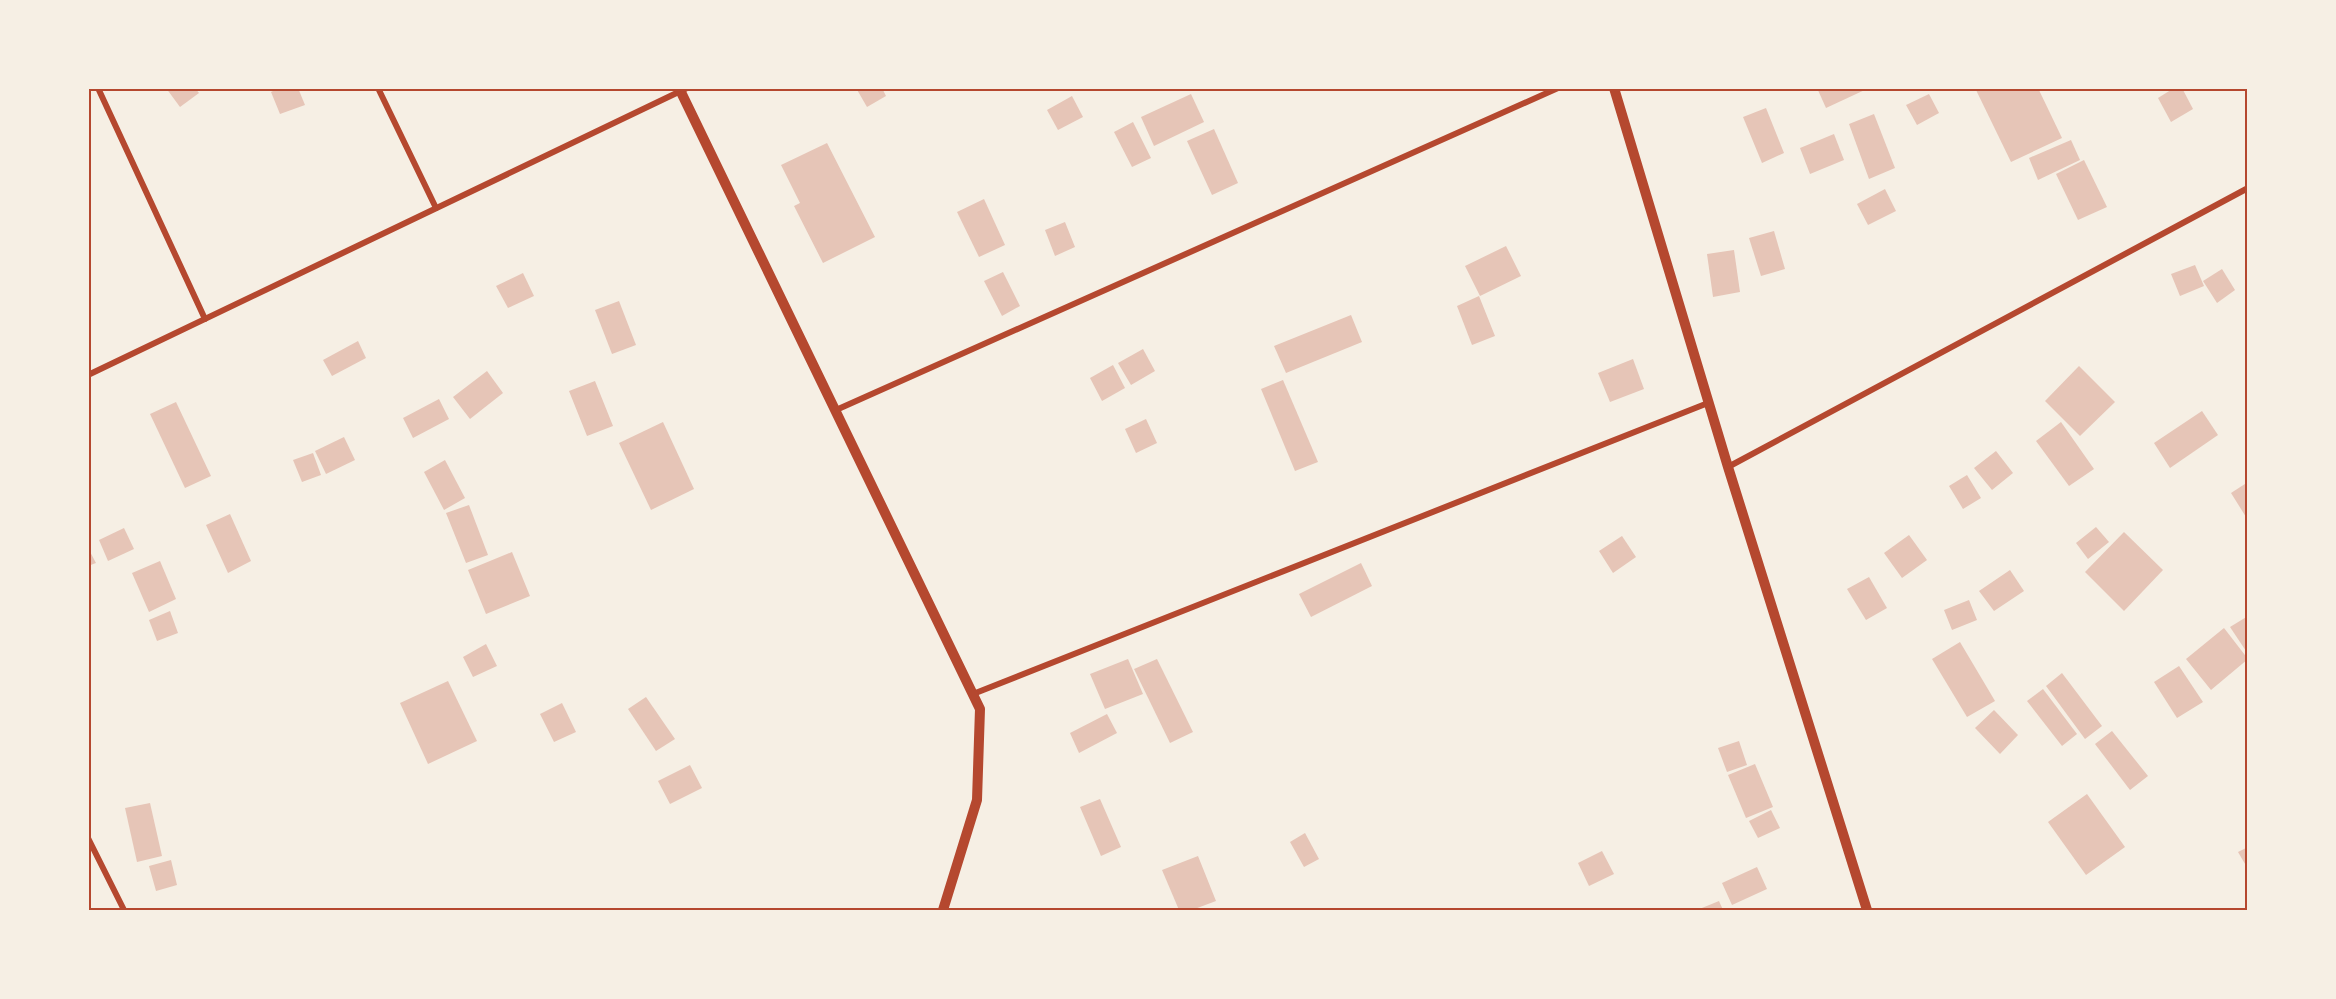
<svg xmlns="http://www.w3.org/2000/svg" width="2336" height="999" font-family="'PT Sans',sans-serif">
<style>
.building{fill:#e6c5b7}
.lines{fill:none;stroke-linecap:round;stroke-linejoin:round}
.minor{stroke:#b5482f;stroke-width:6}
.tertiary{stroke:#b5482f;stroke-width:10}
.neatline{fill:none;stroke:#b5482f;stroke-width:2}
</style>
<rect width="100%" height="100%" fill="#f6efe4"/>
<g class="building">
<path d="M166,88H195L199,93L180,107Z"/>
<path d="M279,88H298L305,105L280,114L271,92Z"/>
<path d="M856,88H882L886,96L867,107Z"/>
<path d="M1817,88H1869L1826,108Z"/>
<path d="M1980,88H2038L2062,138L2011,162L1976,90Z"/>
<path d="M2174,88H2182L2193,109L2171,122L2158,98Z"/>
<path d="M1191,94L1204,122L1154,146L1141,117Z"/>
<path d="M1929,94L1939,113L1917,125L1906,105Z"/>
<path d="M1072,96L1083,117L1058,130L1047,110Z"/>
<path d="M1766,108L1784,153L1762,163L1743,117Z"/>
<path d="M1874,114L1895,168L1869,179L1849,124Z"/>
<path d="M1133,122L1151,158L1132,167L1114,132Z"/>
<path d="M1214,129L1238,183L1212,195L1187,141Z"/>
<path d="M1834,134L1844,160L1810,174L1800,148Z"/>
<path d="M2071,140L2080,160L2038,180L2029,158Z"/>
<path d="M827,143L875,237L823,263L794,206L800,203L781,165Z"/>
<path d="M2084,160L2107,207L2078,220L2056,174Z"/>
<path d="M1885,189L1896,211L1868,225L1857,204Z"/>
<path d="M984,199L1005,245L979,257L957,212Z"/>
<path d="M1065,222L1075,247L1055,256L1045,230Z"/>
<path d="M1774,231L1785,269L1761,276L1749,238Z"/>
<path d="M1506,246L1521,276L1480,296L1465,266Z"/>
<path d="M1734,250L1740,292L1713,297L1707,254Z"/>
<path d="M2195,265L2204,286L2180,296L2171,274Z"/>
<path d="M2222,269L2235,290L2217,303L2203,281Z"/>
<path d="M1003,272L1020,306L1002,316L984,281Z"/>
<path d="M523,273L534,296L508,308L496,286Z"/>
<path d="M1479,296L1495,336L1472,345L1457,306Z"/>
<path d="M619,301L636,345L612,354L595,310Z"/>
<path d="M1351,315L1362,342L1286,373L1274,346Z"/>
<path d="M358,341L366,358L332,376L323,360Z"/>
<path d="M1143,349L1155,371L1131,385L1118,363Z"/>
<path d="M1633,359L1644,389L1610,402L1598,373Z"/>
<path d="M1113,365L1125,388L1102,401L1090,378Z"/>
<path d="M2079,366L2115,402L2080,436L2045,401Z"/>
<path d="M487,371L503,393L470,419L453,397Z"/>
<path d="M1283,380L1318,462L1295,471L1261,389Z"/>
<path d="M595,381L613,426L587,436L569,391Z"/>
<path d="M439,399L449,419L413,438L403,418Z"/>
<path d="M176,402L211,476L185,488L150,414Z"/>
<path d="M2202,411L2218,435L2170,468L2154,443Z"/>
<path d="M1146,419L1157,443L1136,453L1125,429Z"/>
<path d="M663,422L694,489L651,510L619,443Z"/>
<path d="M2061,422L2094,469L2069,486L2036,441Z"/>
<path d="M344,437L355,460L326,474L315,451Z"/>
<path d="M1996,451L2013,473L1992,490L1974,468Z"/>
<path d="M313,453L321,475L302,482L293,460Z"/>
<path d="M445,460L465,498L444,510L424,472Z"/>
<path d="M1967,475L1981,498L1963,509L1949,486Z"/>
<path d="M2248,482V516L2246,517L2231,493Z"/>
<path d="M469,505L488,555L466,563L446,513Z"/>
<path d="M230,514L251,561L228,573L206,525Z"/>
<path d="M2096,527L2109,542L2088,559L2076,543Z"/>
<path d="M124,528L134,549L108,561L99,540Z"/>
<path d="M2124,532L2163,570L2124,611L2085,572Z"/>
<path d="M1909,535L1927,560L1902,578L1884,553Z"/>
<path d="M1622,536L1636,557L1613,573L1599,551Z"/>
<path d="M88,548L96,563L88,566Z"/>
<path d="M512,552L530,596L486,614L468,570Z"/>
<path d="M160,561L176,599L149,612L132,573Z"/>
<path d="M1361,563L1372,586L1311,617L1299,594Z"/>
<path d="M2010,570L2024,591L1994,611L1979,591Z"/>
<path d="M1869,577L1887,608L1866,620L1847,589Z"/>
<path d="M1969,600L1977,620L1952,630L1944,610Z"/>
<path d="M170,611L178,633L157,641L149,620Z"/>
<path d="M2248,616V654L2230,627Z"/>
<path d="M2224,628L2248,659L2211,690L2186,659Z"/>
<path d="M1960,642L1995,701L1967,717L1932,659Z"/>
<path d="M486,644L497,666L473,677L463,657Z"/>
<path d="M1128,659L1143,694L1105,709L1090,674Z"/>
<path d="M1157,659L1193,732L1170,743L1134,669Z"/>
<path d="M2179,666L2203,702L2177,718L2154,682Z"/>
<path d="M2062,673L2102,726L2085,739L2046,686Z"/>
<path d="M448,681L477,741L428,764L400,703Z"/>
<path d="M2043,689L2077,734L2062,746L2027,701Z"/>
<path d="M646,697L675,739L656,751L628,709Z"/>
<path d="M562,703L576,732L554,742L540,714Z"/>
<path d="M1994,710L2018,735L2000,754L1975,728Z"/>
<path d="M1107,714L1117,733L1079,753L1070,733Z"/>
<path d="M2112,731L2148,776L2130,790L2095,744Z"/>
<path d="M1739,741L1747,765L1727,772L1718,748Z"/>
<path d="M1755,764L1773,807L1746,818L1728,775Z"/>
<path d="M690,765L702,788L670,804L658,781Z"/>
<path d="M2087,794L2125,847L2086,875L2048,822Z"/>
<path d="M1100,799L1121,847L1101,856L1080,807Z"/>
<path d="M150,803L162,856L137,862L125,808Z"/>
<path d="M1771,810L1780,828L1758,838L1749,821Z"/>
<path d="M1305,833L1319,859L1304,867L1290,842Z"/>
<path d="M2248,847V869L2238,852Z"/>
<path d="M1602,851L1614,874L1589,886L1578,863Z"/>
<path d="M1198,856L1216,901L1192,910H1179L1162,870Z"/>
<path d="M171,860L177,885L156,891L149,866Z"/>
<path d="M1757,867L1767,889L1732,905L1722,883Z"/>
<path d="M1719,901L1723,910H1697Z"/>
</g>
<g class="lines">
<g class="minor">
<path d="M98,88L205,319"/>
<path d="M378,88L436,208"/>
<path d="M88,375L687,88"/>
<path d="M836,410L1558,88"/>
<path d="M1728,467L2248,188"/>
<path d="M973,694L1708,403"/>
<path d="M88,838L124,910"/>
</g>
<g class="tertiary">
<path d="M679,88L980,709L977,800L943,910"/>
<path d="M1614,88L1728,467L1867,910"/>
</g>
</g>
<rect width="2336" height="999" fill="none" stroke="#f6efe4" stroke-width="180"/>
<rect x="90" y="90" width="2156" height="819" class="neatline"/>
</svg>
